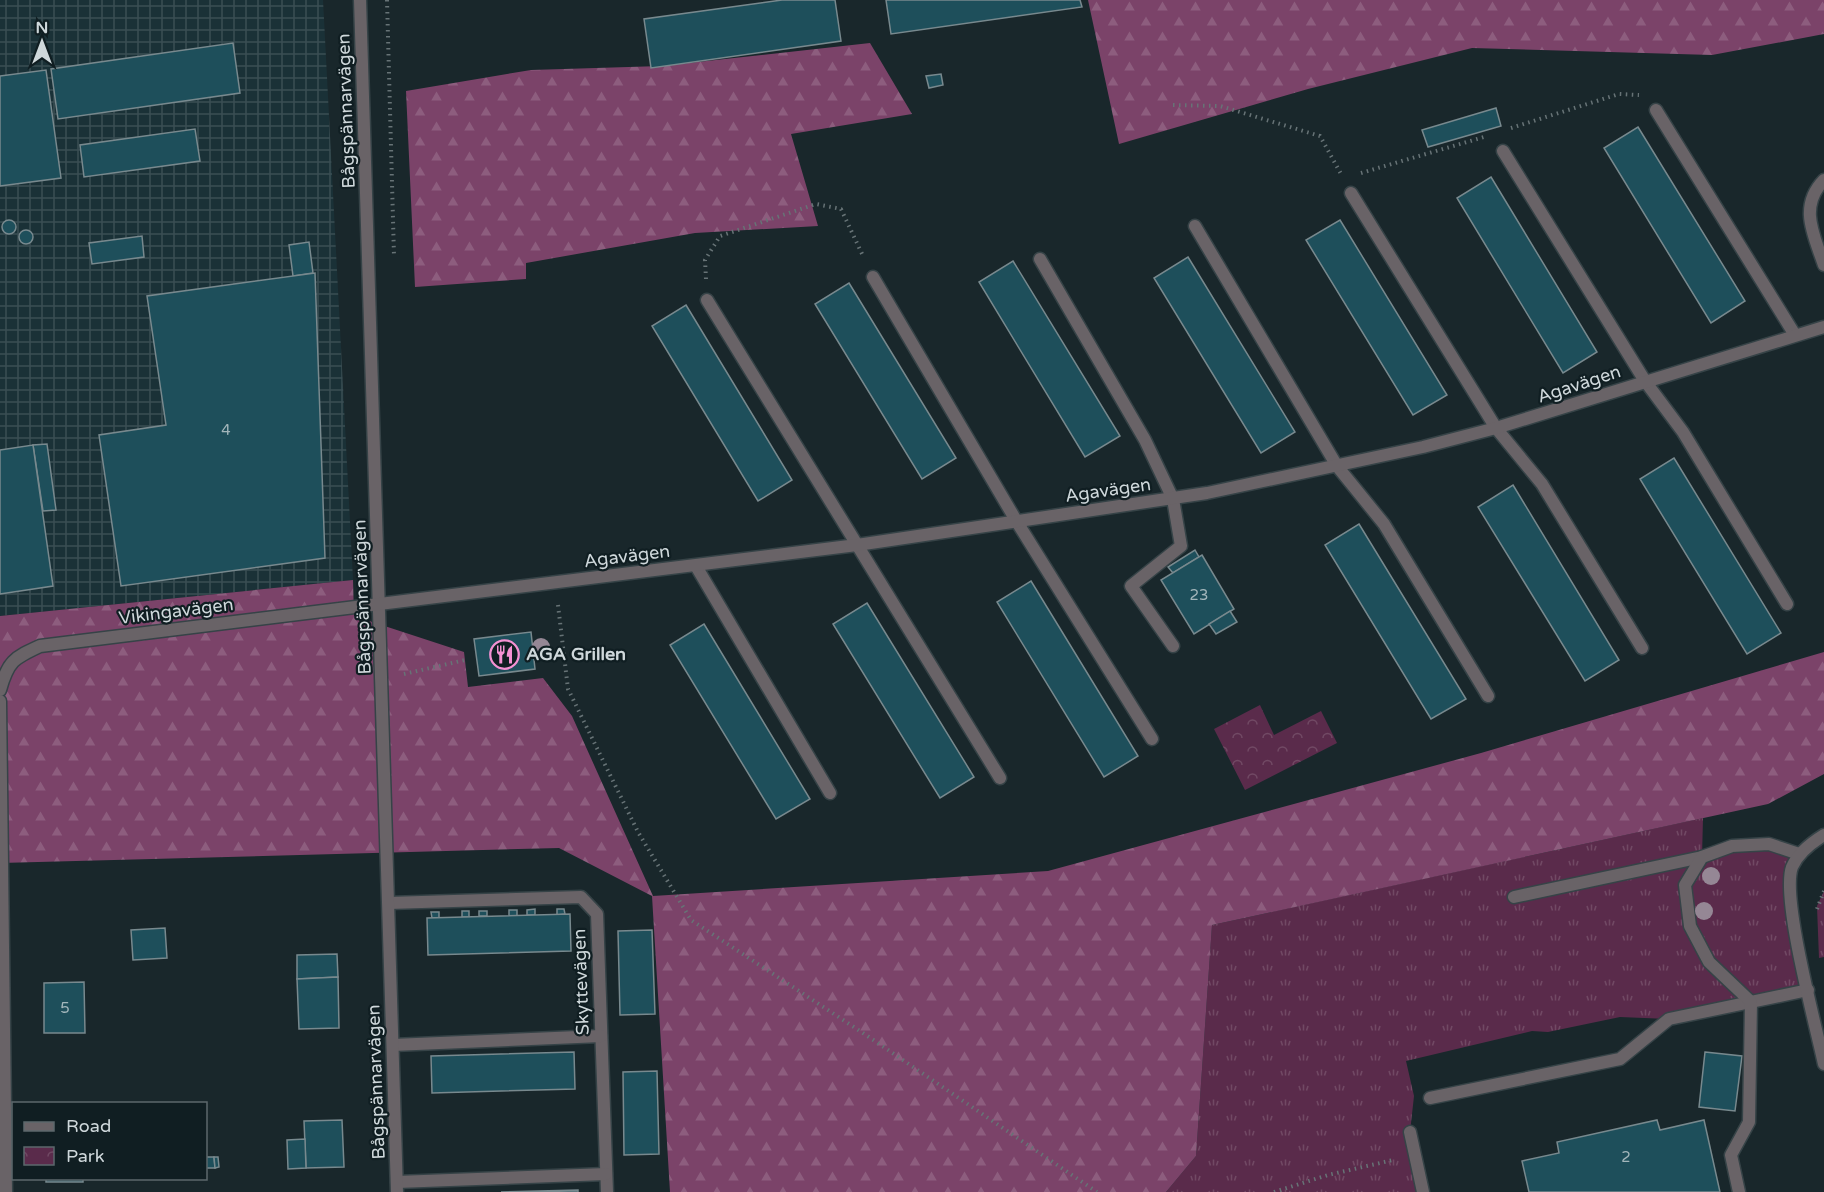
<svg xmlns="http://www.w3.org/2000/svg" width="1824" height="1192" font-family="'Varela Round',sans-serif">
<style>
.industrial{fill:url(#industrial-grid)}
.grass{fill:url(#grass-tufts)}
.forest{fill:url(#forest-firs)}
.park{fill:url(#park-crowns)}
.building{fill:#1e4f5b;stroke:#78898e;stroke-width:1.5}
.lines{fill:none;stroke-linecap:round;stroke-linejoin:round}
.lane-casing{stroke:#364347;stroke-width:15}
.street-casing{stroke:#364347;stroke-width:15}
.path{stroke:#677376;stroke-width:4;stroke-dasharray:1.5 4.5;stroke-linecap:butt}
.lane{stroke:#696367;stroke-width:12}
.street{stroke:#696367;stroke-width:12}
.tree{fill:#958795}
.labels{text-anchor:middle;stroke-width:4.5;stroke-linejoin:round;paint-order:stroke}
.number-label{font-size:15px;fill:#a3b6bb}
.street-label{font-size:18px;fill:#cfd8db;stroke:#101e22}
.poi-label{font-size:18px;font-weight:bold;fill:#cfd8db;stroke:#101e22;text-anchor:start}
</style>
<defs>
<pattern id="industrial-grid" width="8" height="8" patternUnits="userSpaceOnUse" patternTransform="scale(1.5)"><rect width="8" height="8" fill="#1a3137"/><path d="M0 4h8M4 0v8" fill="none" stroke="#3a4e53"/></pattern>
<pattern id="grass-tufts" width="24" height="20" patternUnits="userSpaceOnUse" patternTransform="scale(1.5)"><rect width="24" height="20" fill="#5a2b4b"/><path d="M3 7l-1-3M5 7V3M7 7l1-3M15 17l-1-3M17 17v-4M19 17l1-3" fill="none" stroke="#714964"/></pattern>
<pattern id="forest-firs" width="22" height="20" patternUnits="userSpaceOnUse" patternTransform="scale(1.5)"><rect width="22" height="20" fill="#7b4369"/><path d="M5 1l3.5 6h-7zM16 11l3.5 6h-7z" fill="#8d5d7e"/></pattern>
<pattern id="park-crowns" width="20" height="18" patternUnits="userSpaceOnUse" patternTransform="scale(1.5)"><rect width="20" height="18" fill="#5a2b4b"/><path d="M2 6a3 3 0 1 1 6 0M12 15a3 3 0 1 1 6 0" fill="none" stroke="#714964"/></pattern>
</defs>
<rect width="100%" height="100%" fill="#19272b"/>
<path class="industrial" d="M0,0H323L353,580L0,616Z"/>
<g class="grass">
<path d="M1703,818L1702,856L1769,844L1799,854L1791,869L1808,990L1669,1019L1620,1017L1548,1032L1532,1031L1406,1061L1414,1096L1410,1132L1423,1192H1166L1196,1156L1212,925Z"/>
<path d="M1824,891V957L1819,958L1817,906Z"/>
</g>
<g class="forest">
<path d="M1088,0H1824V34L1712,55L1472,48L1308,89L1119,144Z"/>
<path d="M870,43L912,114L791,134L818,226L695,233L526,263V279L415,287L406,91L531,70L661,66Z"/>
<path d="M353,580L354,616L464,652L468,687L543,678L572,716L653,896L1048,871L1481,753L1824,652V774L1768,804L1212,925L1196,1156L1166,1192H670L652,896L559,848L0,863V616Z"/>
</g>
<path class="park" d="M1260,705L1274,735L1321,711L1337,743L1245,790L1214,729Z"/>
<g class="building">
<path d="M782,0H835L841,41L651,68L644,19Z"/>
<path d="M886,0H1080L1082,7L891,34Z"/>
<path d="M233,43L240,93L58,119L51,69Z"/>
<path d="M46,70L61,178L0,186V76Z"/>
<path d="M941,74L943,85L929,88L926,76Z"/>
<path d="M1496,108L1501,126L1428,147L1422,130Z"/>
<path d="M1638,127L1745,301L1711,323L1604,148Z"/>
<path d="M195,129L200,161L84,177L80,145Z"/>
<path d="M1491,177L1597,352L1563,373L1457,198Z"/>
<path d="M1340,220L1447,395L1413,415L1306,240Z"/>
<circle cx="9" cy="227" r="7"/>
<circle cx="26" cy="237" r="7"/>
<path d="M142,236L144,257L92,264L89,243Z"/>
<path d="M309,242L313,273L293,276L289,245Z"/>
<path d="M1188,257L1295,432L1261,453L1154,278Z"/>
<path d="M1013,261L1120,436L1085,457L979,282Z"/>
<path d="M315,273L325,558L121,586L99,435L166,425L147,296Z"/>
<path d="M849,283L956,458L922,479L815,304Z"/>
<path d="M686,305L792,480L758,501L652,326Z"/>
<path d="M47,444L56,510L43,511L33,445Z"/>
<path d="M33,445L53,586L0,594V450Z"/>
<path d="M1674,458L1781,633L1747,654L1640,479Z"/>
<path d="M1513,485L1619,660L1585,681L1478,507Z"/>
<path d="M1359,524L1466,699L1431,719L1325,545Z"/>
<path d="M1195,550L1199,557L1173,573L1168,567Z"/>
<path d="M1202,555L1234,609L1194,634L1161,580Z"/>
<path d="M1031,581L1138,756L1104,777L997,602Z"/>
<path d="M867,603L974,777L940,798L833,624Z"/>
<path d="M1230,611L1237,622L1216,634L1209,624Z"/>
<path d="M704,624L810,799L776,819L670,645Z"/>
<path d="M531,632L535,669L479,676L474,639Z"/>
<path d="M535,909V915H527V910Z"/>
<path d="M557,909H564L565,914L557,915Z"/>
<rect x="509" y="910" width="8" height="6"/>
<rect x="462" y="911" width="7" height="6"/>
<rect x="479" y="911" width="8" height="5"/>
<path d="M431,912H439V918H432Z"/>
<path d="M570,914L571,951L428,955L427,918Z"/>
<path d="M165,928L167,958L133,960L131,930Z"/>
<path d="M652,930L655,1014L620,1015L618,931Z"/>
<path d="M337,954L338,977L297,979V955Z"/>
<path d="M338,977L339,1028L299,1029L297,979Z"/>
<path d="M84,982L85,1033H44V983Z"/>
<path d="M574,1052L575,1089L432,1093L431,1056Z"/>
<path d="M1705,1052L1742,1056L1735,1111L1699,1107Z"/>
<path d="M657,1071L659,1154L624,1155L623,1072Z"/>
<path d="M342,1120L344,1167L306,1168L304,1121Z"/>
<path d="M1657,1120L1660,1130L1704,1120L1720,1192H1529L1522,1161L1559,1153L1557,1142Z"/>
<path d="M305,1139L306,1168L288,1169L287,1140Z"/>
<path d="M206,1157H214L215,1168H206Z"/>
<path d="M214,1157H218L219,1167L215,1168Z"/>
<rect x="46" y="1178" width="37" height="4"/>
<path d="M578,1190V1192H501Z"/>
</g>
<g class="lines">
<defs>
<g id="lane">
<path d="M1656,110L1795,335"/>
<path d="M1503,151L1645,381L1683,432L1787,604"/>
<path d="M1824,180C1798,207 1814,235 1824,265"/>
<path d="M1351,193L1496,428L1542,484L1642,648"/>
<path d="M1195,226L1337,466L1384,524L1488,696"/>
<path d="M1040,259L1145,440L1173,499L1181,546L1131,586L1173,646"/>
<path d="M873,277L1017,522L1152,739"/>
<path d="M707,300L1000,778"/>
<path d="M696,566L830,793"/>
<path d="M1514,897L1702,857"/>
<path d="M389,903L581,897L597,914L607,1192"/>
<path d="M393,1045L601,1036"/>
<path d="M1430,1098L1620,1059L1669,1019L1808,990"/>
<path d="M1410,1132L1423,1192"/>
<path d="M397,1182L606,1174"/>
<path d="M1739,1192L1731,1155L1749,1122L1751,1002L1709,962L1690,926L1685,885L1702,857L1732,846L1769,844L1799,854"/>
</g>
<g id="street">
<path d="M360,0L397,1192"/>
<path d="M0,690C8,661 14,658 40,646L857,545L1207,493L1423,447L1496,428L1824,327"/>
<path d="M0,701L6,1192"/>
<path d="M1824,835C1811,843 1798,853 1792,867C1781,898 1816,1026 1824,1064"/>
</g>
</defs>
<use href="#lane" class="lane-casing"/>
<use href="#street" class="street-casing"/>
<g class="path">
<path d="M387,0L394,256"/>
<path d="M1173,105L1220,106L1320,136L1341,174"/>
<path d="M1511,128L1619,94L1639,95"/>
<path d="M1361,173L1484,137"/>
<path d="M706,279L705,260L720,236L816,204L841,209L863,256"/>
<path d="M558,605L568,689L638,832L691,920L869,1037L1097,1192"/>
<path d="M404,674L465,660"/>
<path d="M1817,909L1824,891"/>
<path d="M1274,1192L1328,1175L1393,1160"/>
</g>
<use href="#lane" class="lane"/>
<use href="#street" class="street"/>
</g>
<g class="tree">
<circle cx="541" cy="647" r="9"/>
<circle cx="1711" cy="876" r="9"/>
<circle cx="1704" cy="911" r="9"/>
</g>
<defs>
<symbol id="restaurant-ring" viewBox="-11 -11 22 22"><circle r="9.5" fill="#101e22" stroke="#f491d3" stroke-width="1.5"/><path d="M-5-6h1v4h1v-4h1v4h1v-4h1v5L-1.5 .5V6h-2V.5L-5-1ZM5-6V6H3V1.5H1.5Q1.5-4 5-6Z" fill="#f491d3"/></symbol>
</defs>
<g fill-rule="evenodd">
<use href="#restaurant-ring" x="488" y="638" width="33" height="33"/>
</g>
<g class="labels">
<g class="number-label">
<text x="226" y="435">4</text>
<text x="1199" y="600">23</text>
<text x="65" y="1013">5</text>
<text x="1626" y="1162">2</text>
</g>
<g class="street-label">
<text transform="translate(346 111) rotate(-92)" y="6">Bågspännarvägen</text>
<text transform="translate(1579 384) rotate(-18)" y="6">Agavägen</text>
<text transform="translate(1108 490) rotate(-8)" y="6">Agavägen</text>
<text transform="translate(627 556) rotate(-7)" y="6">Agavägen</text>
<text transform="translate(362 597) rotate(-92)" y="6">Bågspännarvägen</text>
<text transform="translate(176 611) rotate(-7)" y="6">Vikingavägen</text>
<text transform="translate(581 982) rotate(-92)" y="6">Skyttevägen</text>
<text transform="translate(376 1082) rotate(-92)" y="6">Bågspännarvägen</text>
</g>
<g class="poi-label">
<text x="526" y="660">AGA Grillen</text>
</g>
</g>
<rect x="12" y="1102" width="195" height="78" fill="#101e22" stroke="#5c686c" stroke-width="1.5"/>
<rect x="24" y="1122" width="30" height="9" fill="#696367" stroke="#5c686c" stroke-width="1.5"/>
<text x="66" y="1132" font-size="18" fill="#cfd8db">Road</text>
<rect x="24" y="1147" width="30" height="18" fill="url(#park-crowns)" stroke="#5c686c" stroke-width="1.5"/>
<text x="66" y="1162" font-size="18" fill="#cfd8db">Park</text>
<g transform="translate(42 42)" stroke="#101e22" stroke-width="4.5" paint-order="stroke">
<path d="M0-4.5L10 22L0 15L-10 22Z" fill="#cfd8db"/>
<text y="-9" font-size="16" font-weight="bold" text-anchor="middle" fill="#cfd8db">N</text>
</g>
</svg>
